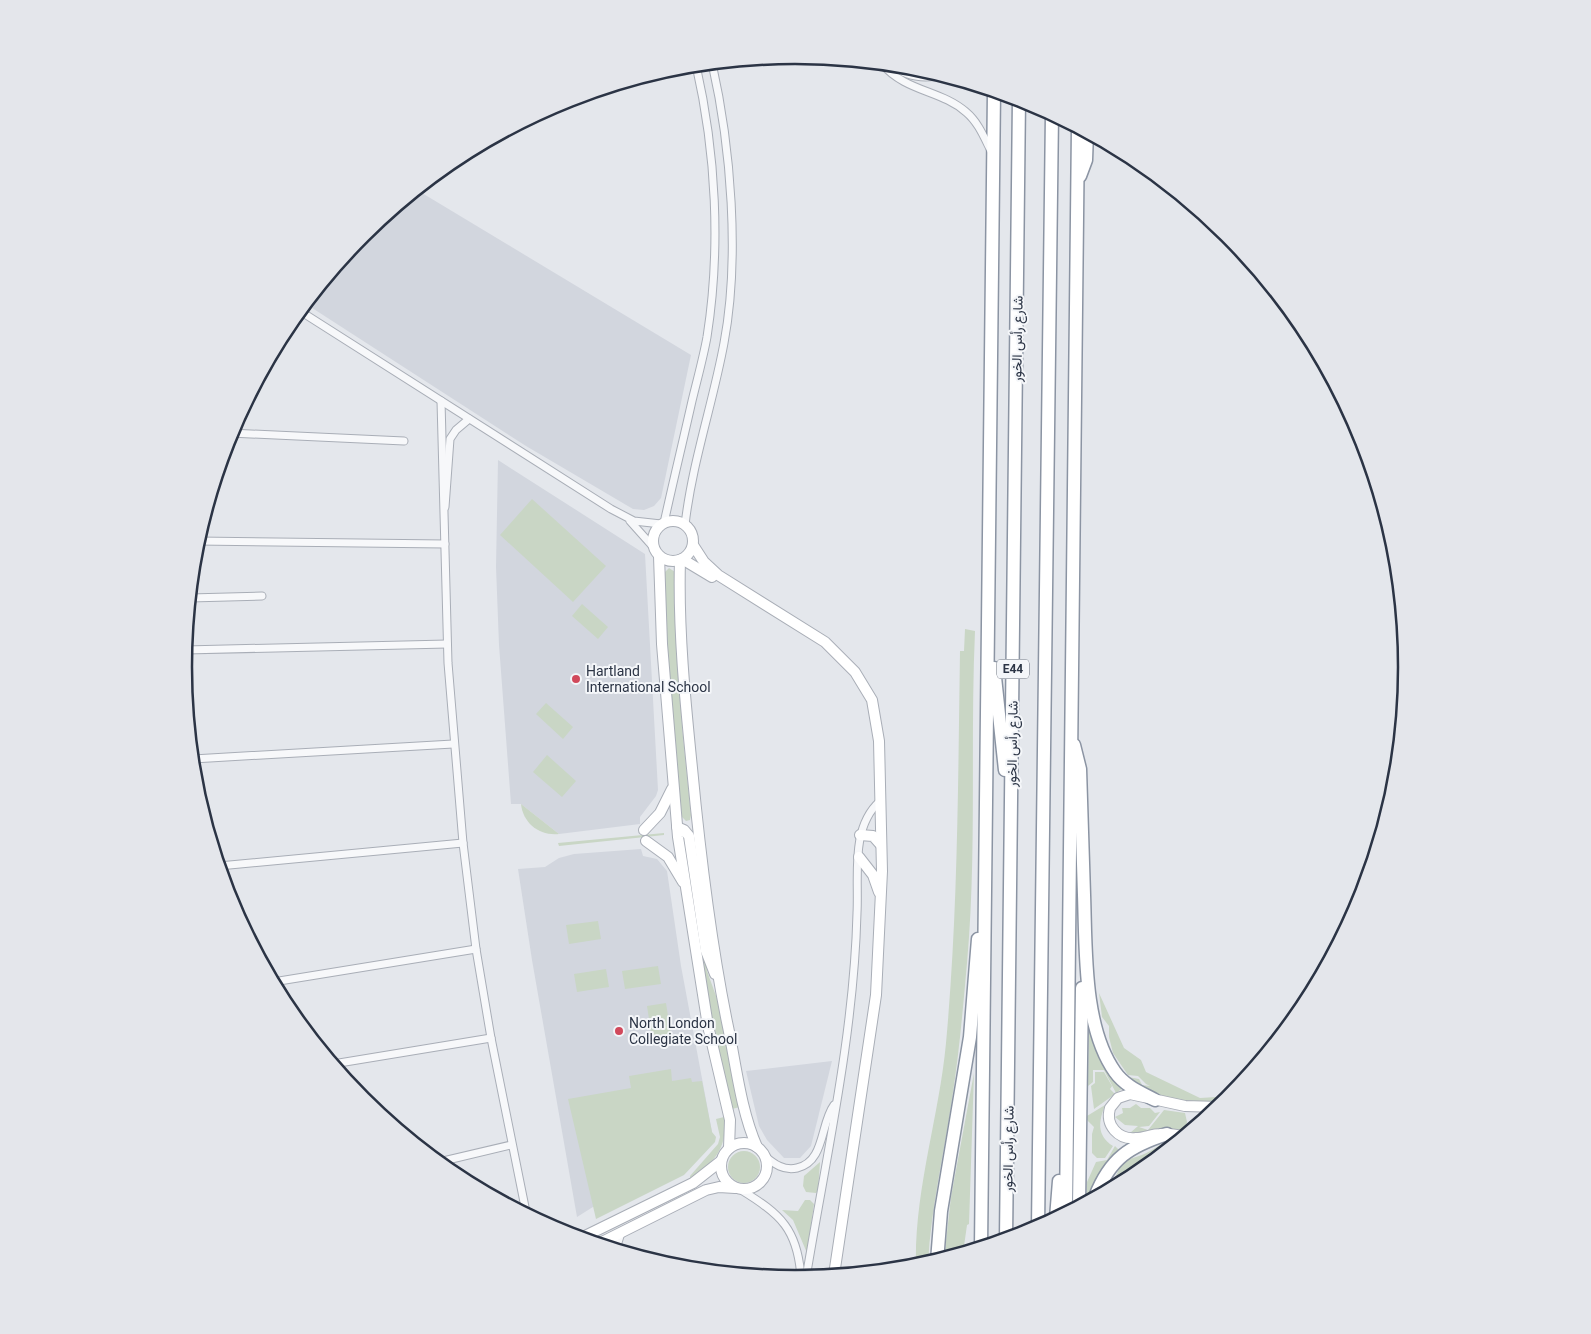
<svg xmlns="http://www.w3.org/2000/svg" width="1591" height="1334" font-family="Roboto,Vazirmatn,sans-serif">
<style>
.built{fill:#d2d6de}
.green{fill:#c9d6c5}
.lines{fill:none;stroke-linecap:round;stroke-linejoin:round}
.street-casing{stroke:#a9aeb7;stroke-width:9}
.secondary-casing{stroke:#a9aeb7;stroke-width:12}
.highway-casing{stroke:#8b94a3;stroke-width:15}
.street{stroke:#f7f8fa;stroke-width:7}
.secondary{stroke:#fff;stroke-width:10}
.highway{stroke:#fff;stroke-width:12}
.poi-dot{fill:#d1495b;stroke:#f4f6f9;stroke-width:2}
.labels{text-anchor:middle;stroke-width:4;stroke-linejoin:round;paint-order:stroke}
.shield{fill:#f4f6f9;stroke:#676e7b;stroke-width:1}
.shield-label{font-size:12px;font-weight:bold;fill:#2b3445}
.street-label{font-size:14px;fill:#2b3445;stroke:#f4f6f9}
.poi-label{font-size:14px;fill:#2b3445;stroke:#f4f6f9;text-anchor:start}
.rim{fill:none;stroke:#2b3445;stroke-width:2.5}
</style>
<rect width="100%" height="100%" fill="#e4e7ec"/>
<g class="built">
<path d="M417,190L691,355L661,498L654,506L644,510L633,509L526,446L306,304L363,234Z"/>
<path d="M498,460L645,554L658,790L656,796L640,817V824L559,834L521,804H511L499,645L496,567Z"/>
<path d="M641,849L643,856L657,859L667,871L681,966L712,1132L577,1217L532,960L518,869L545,867L559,858L574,854Z"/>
<path d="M832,1061L811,1146L800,1158H784L767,1140L759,1126L746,1071Z"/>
</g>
<g class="green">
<path d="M532,499L606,566L573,602L500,535Z"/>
<path d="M669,568L675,572L682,727L691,815L690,820L686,821L682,817C672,736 666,654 665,572Z"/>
<path d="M582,604L608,627L598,639L572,616Z"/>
<path d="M965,629L975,631C970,742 977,853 967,963C963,1009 959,1054 952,1099C944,1154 931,1208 928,1263L916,1267C914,1191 939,1118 946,1043C958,913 958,781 960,651H964Z"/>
<path d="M546,703L573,727L563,739L536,714Z"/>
<path d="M547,755L576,781L562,797L533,772Z"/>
<path d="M521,804L559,834C539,836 523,823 521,804Z"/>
<path d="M664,833V835L559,846L558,843Z"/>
<path d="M689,850L707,971L720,1007L740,1107L732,1109L703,980L685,851Z"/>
<path d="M598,921L601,939L569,944L566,925Z"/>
<path d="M658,966L661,984L625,989L622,971Z"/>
<path d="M606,969L609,987L577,992L574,974Z"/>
<path d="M1099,993L1124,1048L1141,1060L1146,1072L1200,1098L1232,1096L1229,1099C1189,1106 1138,1098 1116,1062L1128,1077L1139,1079L1142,1085L1150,1086L1146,1084L1138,1076L1128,1075L1113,1053L1109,1037V1026L1102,1017Z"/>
<path d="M666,1003L672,1042L653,1045L647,1006Z"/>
<path d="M1089,1028L1123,1088L1116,1093L1104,1070H1093V1082L1088,1086Z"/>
<path d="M671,1069L672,1081L691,1078L692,1082L702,1081L712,1132L716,1137L715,1142L684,1175L596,1219L568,1099L631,1088L629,1076Z"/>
<path d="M1095,1072H1104L1112,1086L1110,1089L1115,1094L1094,1109L1091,1086L1095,1083Z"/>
<path d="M974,1073L969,1224L967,1225L963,1253L944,1259L951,1197Z"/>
<path d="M1136,1104L1141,1108H1150L1155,1113L1160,1112L1149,1126L1139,1127L1148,1130L1164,1110L1185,1113L1187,1122L1184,1132L1130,1133L1138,1126L1125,1125L1115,1117L1123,1113L1122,1108H1130Z"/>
<path d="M1105,1105C1099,1121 1096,1135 1113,1146L1105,1158H1097L1092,1153V1134L1094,1127L1087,1120V1116Z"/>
<path d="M724,1117C728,1149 714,1162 690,1180V1176L718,1144L720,1137L716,1119Z"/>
<path d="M1160,1145L1172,1146L1156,1159L1141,1161L1136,1175L1114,1187L1111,1186L1123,1161C1137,1157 1147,1154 1160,1145Z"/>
<path d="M1115,1146L1119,1150L1090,1200L1086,1203L1087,1182L1096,1162L1107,1160Z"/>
<circle cx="744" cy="1167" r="16"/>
<path d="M820,1162L818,1191L816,1193L806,1192L803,1186L804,1176Z"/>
<path d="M805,1200H810L814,1204L807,1253L793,1220L782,1210L798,1211Z"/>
</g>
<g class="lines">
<defs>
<g id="street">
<path d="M882,64C906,92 941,90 966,112C978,122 984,137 991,151"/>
<path d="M891,64C905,77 924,79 943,75"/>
<path d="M300,311L611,509L634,521L661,524"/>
<path d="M441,401L448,663L463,843L476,949L491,1038L526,1212L530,1216"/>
<path d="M230,433L404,441"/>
<path d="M445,507L450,439L456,430L469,419"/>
<path d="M630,521L655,549"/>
<path d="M664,523C673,482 683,441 692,401C697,380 703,359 707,337C721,248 716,153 696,65"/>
<path d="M685,525C692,463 713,403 724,343C740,258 731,147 712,63"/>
<path d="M197,541L445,544"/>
<path d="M190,598L262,596"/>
<path d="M185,650L447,644"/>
<path d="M193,759L453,744"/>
<path d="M219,866L463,843"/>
<path d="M273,982L476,949"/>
<path d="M333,1064L491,1038"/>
<path d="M765,1156C774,1164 784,1171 797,1168C825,1162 820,1124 834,1105"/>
<path d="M439,1162L511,1145"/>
<path d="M741,1190C781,1214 798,1230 801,1278"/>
<path d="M616,1249L621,1233"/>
<path d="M806,1278C826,1157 854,1035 857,913C859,876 850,828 880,801"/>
</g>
<g id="secondary">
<circle cx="673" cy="541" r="20"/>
<path d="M693,545L704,562L718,575L825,642L855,672L872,700L879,741L882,871L876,995L834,1275"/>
<path d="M659,556L662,644L678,837L708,1026L730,1120L729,1148"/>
<path d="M682,559L712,577"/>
<path d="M680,560C678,629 685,699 692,768C700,853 710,938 727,1022C736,1063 740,1108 757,1147"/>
<path d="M677,827L684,830L689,836L706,951L715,974"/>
<path d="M644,830L660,813L672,789"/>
<path d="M860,835L873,836L881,845"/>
<path d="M646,841L668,857L683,882"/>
<path d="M859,857L873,875L879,892"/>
<path d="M1184,1136C1176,1135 1168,1133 1160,1134C1152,1134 1144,1138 1136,1138C1118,1140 1105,1125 1110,1108L1118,1098L1130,1094L1185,1106L1219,1107"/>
<circle cx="744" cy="1166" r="23"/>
<path d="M581,1238L693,1183L721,1161"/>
<path d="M598,1244L706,1190L719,1187L735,1188"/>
</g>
<g id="highway">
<path d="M1080,176L1086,160L1087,132"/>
<path d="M994,668L1005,770"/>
<path d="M1074,745L1080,769C1081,811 1083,853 1084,895C1086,949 1083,1027 1115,1072C1125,1086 1140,1092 1155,1100"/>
<path d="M1095,1197C1110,1158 1130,1146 1167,1134"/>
<path d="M1079,1206L1082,988"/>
<path d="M1066,1213L1078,127"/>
<path d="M1056,1218L1059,1181"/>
<path d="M1038,1228L1052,113"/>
<path d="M1006,1239L1019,98"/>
<path d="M981,1247L994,91"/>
<path d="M937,1261L941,1211L970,1037L978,939"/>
</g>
</defs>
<use href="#street" class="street-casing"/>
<use href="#secondary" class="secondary-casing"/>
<use href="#highway" class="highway-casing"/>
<use href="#street" class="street"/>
<use href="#secondary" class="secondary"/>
<use href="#highway" class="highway"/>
</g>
<g class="poi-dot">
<circle cx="576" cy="679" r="5"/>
<circle cx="619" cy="1031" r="5"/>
</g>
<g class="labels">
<rect class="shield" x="997" y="659.5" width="32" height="19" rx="4"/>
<g class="shield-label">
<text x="1013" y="673">E44</text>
</g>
<g class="street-label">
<text transform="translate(1017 339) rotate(-89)" y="5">شارع رأس الخور</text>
<text transform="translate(1012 744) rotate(-89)" y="5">شارع رأس الخور</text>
<text transform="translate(1008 1149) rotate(-89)" y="5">شارع رأس الخور</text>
</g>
<g class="poi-label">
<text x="586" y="676">Hartland<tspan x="586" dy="16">International School</tspan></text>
<text x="629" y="1028">North London<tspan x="629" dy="16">Collegiate School</tspan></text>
</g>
</g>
<path d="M0 0H1591V1334H0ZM192 667a603 603 0 1 1 1206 0a603 603 0 1 1-1206 0Z" fill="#e4e6eb" fill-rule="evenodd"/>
<path class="rim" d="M192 667a603 603 0 1 1 1206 0a603 603 0 1 1-1206 0Z"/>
</svg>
